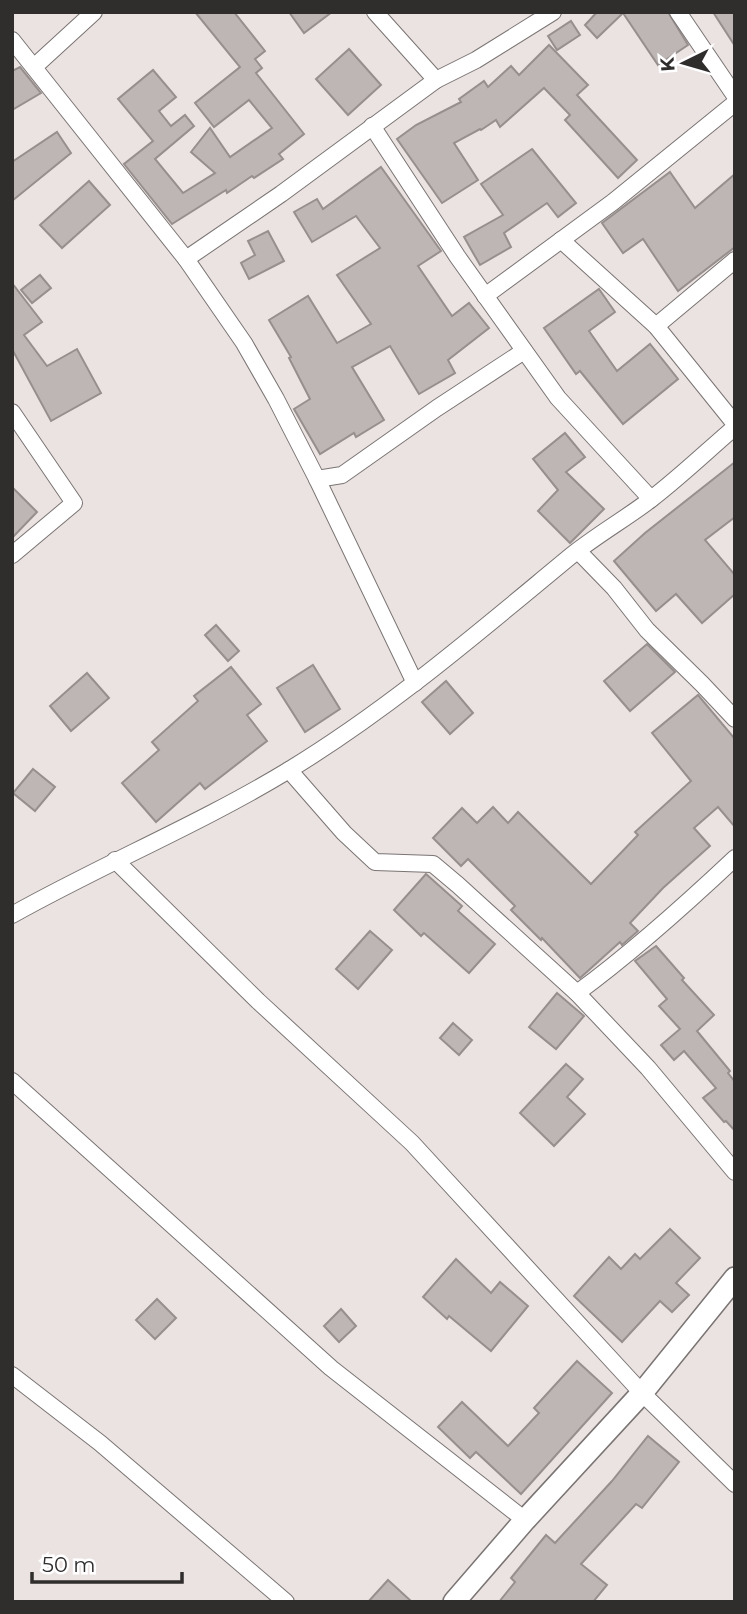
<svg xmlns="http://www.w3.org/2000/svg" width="747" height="1614" font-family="Montserrat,sans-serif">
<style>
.building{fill:#bdb6b5;stroke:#968f8e;stroke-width:2}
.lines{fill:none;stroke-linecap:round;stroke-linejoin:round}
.street-casing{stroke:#7a7473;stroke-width:18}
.secondary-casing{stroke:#7a7473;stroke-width:24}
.street{stroke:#fff;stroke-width:16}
.secondary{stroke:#fff;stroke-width:21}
</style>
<rect width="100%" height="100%" fill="#eae3e2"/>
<g class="building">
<path d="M195,12H234L265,51L255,59L262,68L256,73L304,134L279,154L283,159L254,178L252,176L227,193L226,190L172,224L124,164L153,141L118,99L153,70L176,97L159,111L171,126L185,115L194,126L155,159L183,193L215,173L191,152L210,128L230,157L272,128L249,100L214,127L195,103L240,67Z"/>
<path d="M289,12H332L304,33Z"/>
<path d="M597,12H668L688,45L658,65L623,13L597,38L585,25Z"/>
<path d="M713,12H735V46Z"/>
<path d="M571,21L580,35L557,50L548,36Z"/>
<path d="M549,45L588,85L577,95L637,160L618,178L565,120L570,115L544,88L500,127L496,120L481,130L480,129L454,143L478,180L442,203L397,139L416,125L461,102L459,99L484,81L488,87L511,66L519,75Z"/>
<path d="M349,49L381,85L348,115L316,79Z"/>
<path d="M20,67L41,93L12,110V71Z"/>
<path d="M57,132L71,153L12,201V162Z"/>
<path d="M532,149L576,203L558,217L547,203L504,233L511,247L480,265L464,237L503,215L481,184Z"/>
<path d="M381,167L441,251L418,266L452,316L469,303L489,328L448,360L455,373L419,394L390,346L352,367L384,420L356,437L354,433L320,454L294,409L310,399L289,358L291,357L269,320L308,296L337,343L371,324L337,275L380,248L356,216L312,242L294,212L317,199L323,209Z"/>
<path d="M670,172L695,208L735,174V247L678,291L643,239L623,253L602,223Z"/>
<path d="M89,181L110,205L62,248L40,225Z"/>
<path d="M268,231L284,261L249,279L241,263L255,255L248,241Z"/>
<path d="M40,275L51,288L32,303L21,290Z"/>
<path d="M12,283L42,322L24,335L47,366L77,349L101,393L51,421L12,349Z"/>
<path d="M599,289L615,312L589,331L617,371L650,344L678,379L623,424L580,371L576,374L544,328Z"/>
<path d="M565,433L585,457L566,472L604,509L570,543L538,511L558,490L533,459Z"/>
<path d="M735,462V517L705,540L735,575V594L702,623L676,594L656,611L614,561L645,533Z"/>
<path d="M12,487L37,512L12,538Z"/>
<path d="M216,625L239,651L228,661L205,635Z"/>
<path d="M647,644L675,672L630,711L604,681Z"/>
<path d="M313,665L340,709L305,732L277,688Z"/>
<path d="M231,667L261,704L247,715L267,741L205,789L200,783L156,822L122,783L159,750L152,742L198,701L194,696Z"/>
<path d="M87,673L109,698L71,731L50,706Z"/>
<path d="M446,681L473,713L450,734L422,702Z"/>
<path d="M698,695L735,739V827L718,807L694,828L710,846L663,888L630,923L638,931L622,945L620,942L580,978L542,938L541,940L511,910L515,906L468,859L461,866L433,838L462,808L477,823L493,807L508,823L518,812L591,884L638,835L635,832L691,781L652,733Z"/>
<path d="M33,769L55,787L35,811L13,793Z"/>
<path d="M426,874L462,906L458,911L495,944L469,973L424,933L421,936L394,910Z"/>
<path d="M370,931L392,950L358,989L336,969Z"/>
<path d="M656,946L684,978L682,980L714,1015L697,1031L730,1071L728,1073L735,1082V1131L726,1121L724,1122L703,1098L716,1088L684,1051L674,1060L661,1045L680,1029L659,1006L667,999L635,961Z"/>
<path d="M557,993L584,1016L556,1049L529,1027Z"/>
<path d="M453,1023L472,1040L459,1055L440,1038Z"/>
<path d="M566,1064L583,1079L567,1097L585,1114L554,1146L520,1113Z"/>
<path d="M670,1229L700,1258L676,1283L689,1295L672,1312L660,1301L622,1342L574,1296L609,1257L621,1269L635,1254L640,1259Z"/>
<path d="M456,1259L491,1293L500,1282L528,1306L491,1351L449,1316L447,1319L423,1297Z"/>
<path d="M157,1299L176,1318L155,1339L136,1320Z"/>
<path d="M341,1309L356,1326L339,1342L324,1326Z"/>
<path d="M577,1361L612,1393L521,1494L476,1452L470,1458L438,1427L462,1402L508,1446L539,1413L534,1408Z"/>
<path d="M648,1436L679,1462L642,1508L636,1504L581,1564L607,1585L593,1602H499L515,1582L511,1578L546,1535L555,1543L612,1481Z"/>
<path d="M388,1580L412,1602H368Z"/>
</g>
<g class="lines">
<defs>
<g id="street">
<path d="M375,12L436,80"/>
<path d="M678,12L735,96"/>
<path d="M12,40L186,259L244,343L276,399L317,479L342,475L437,408L524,351"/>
<path d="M34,67L94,12"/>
<path d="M372,126L457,256L558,398L651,499"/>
<path d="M561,240L656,326L735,424"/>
<path d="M186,259L281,194L436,80L476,60L553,12"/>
<path d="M485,296L613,202L735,103"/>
<path d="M656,326L735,260"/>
<path d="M12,412L74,503L12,555"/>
<path d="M317,479L415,683"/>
<path d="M578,551L614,588L647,630L702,684L735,719"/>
<path d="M289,770L344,833L375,862L433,864L458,885L577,993L648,1068L735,1172"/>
<path d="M115,860L258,1001L412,1143L642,1393L735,1484"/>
<path d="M12,915C103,864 200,824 289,770C391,708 481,630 572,555C597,535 625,519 650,500C680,477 707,451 735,427"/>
<path d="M577,993C633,952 684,906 735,858"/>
<path d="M12,1081L331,1368L525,1520"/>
<path d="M12,1375L100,1443L286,1602"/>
</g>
<path id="secondary" d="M454,1602L525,1520L642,1393L735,1278"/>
</defs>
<use href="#street" class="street-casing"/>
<use href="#secondary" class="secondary-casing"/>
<use href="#street" class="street"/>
<use href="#secondary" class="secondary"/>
</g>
<rect width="747" height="1614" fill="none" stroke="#302d2d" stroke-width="28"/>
<g transform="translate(684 63) rotate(265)" stroke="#ffffff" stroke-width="5" paint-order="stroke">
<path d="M0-5L12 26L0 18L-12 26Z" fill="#302d2d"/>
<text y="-10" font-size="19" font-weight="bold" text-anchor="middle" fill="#302d2d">K</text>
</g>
<path d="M32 1572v10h150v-10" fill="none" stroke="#302d2d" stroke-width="3.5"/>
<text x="42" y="1572" font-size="21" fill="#302d2d" stroke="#ffffff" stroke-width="5" paint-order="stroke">50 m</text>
</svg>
